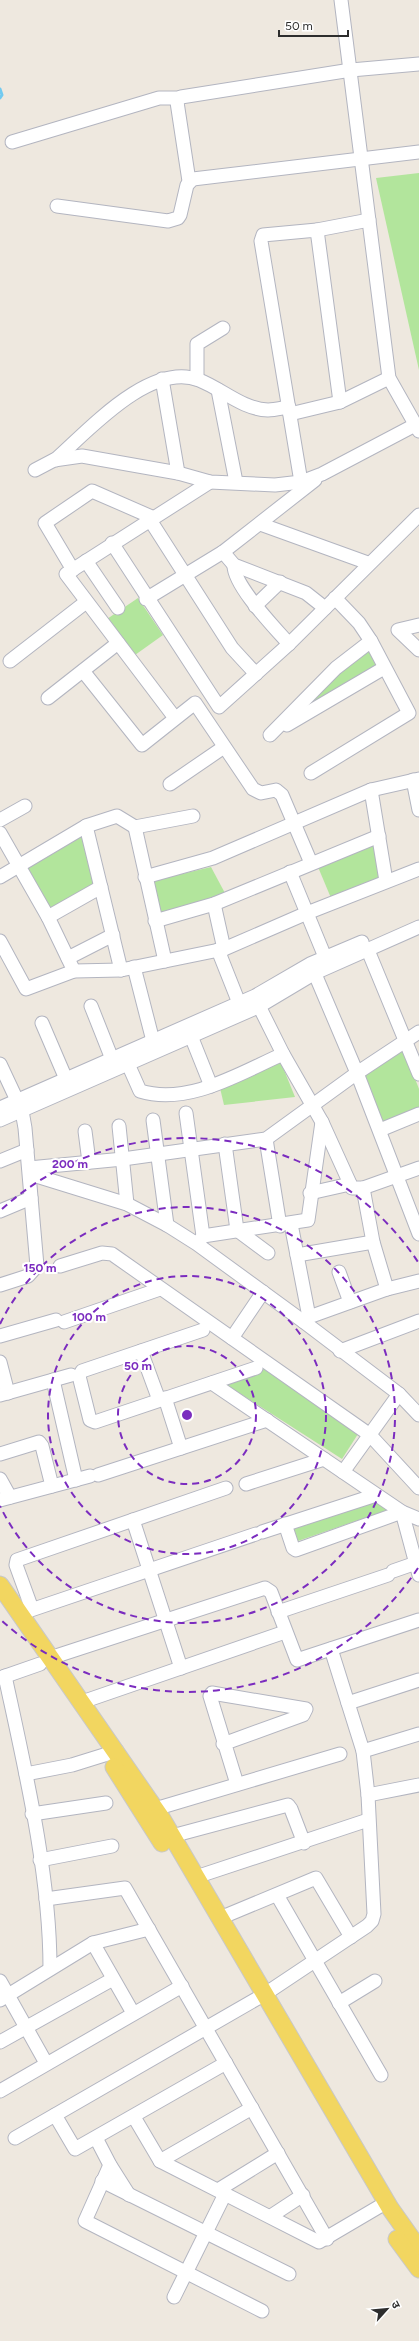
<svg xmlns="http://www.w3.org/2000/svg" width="419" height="2341" font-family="Figtree,'Noto Sans Devanagari',sans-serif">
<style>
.green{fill:#b2e59c}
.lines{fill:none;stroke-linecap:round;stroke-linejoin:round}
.stream{stroke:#72caf0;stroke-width:3}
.minor-casing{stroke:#b3b5c0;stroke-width:15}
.major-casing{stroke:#c8c8c8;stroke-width:19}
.minor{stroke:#fff;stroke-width:13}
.major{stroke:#f2d660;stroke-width:17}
.ring{fill:none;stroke:#7b2cbf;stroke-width:2;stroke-dasharray:7 5}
.centre{fill:#7b2cbf;stroke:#fff;stroke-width:2}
.ring-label{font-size:12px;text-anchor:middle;font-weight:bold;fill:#7b2cbf;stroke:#fff;stroke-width:4;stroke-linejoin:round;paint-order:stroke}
</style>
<rect width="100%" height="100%" fill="#eee8df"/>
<g class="green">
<path d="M419,173V370L376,178Z"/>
<path d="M138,598L163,635L135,655L107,619Z"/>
<path d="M368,648L378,667L315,706L310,699Z"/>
<path d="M85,834L96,882L48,911L24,869Z"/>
<path d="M375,843L382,877L331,898L318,867Z"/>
<path d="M211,867L226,895L159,916L152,881Z"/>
<path d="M403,1047L419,1089V1108L382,1123L362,1073Z"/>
<path d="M280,1060L295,1097L224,1105L220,1088Z"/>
<path d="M264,1369L358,1434L342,1459L225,1384L226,1381Z"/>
<path d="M370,1492L389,1506L385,1511L295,1542L289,1521Z"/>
</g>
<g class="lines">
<path class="stream" d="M0,89L2,95L0,98"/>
<defs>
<g id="minor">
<path d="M341,0L389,378L419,431"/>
<path d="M12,142L159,98H178"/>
<path d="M189,181L177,102L181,97L351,70L419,64"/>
<path d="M57,206L168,221L178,218L180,215L187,185L193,179L419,152"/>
<path d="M317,230L369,220"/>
<path d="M162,379L178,473"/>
<path d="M197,379V344L223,328"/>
<path d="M218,390L236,482"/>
<path d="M290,414L340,402L389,378"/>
<path d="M55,460C88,431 150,361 199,380C222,389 242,409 268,410C275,410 282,408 289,407"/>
<path d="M35,470L54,460L82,456L178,473L210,482L275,485L301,482L322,474L415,425"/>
<path d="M301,482L261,241L263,235L317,230L340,402"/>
<path d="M150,520L232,648L256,674"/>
<path d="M260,524L368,563"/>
<path d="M112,543L219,707L289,644L419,515"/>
<path d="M223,552L234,565L306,593L325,608"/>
<path d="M86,561L118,608"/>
<path d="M234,565C233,585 275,628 289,644"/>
<path d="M73,570L45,523L92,491L154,518"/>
<path d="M146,599L223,552L315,480"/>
<path d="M255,606L280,582"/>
<path d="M419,625L398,630L419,650"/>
<path d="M10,661L86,602"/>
<path d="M83,671L142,745L195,703L253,789L261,793L276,790L282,795L311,863"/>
<path d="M48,698L118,643"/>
<path d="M175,718L66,574L210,482"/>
<path d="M287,725L384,668"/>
<path d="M270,735L336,668L371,641"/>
<path d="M311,773L409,713L371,641L359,623L335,598"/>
<path d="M413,780L419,810"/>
<path d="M170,784L224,747"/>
<path d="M371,790L386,881"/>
<path d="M0,820L25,806"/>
<path d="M86,826L121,970"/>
<path d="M135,827L165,961"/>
<path d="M0,833L48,917L74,971"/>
<path d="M290,872L325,957"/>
<path d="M0,877L86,826L117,816L135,827L193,816"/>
<path d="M145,877L213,858L371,790L419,779"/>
<path d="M214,904L224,949"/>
<path d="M48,917L101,887"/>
<path d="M155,921L214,904L379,836"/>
<path d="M0,941L26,989L74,971L121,970L224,949L307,913L419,869"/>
<path d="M367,948L419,1074"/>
<path d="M218,950L239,1003"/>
<path d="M68,958L113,935"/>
<path d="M134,967L153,1041"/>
<path d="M312,967L357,1073L419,1234"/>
<path d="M256,1000L283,1054L322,1122L352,1188H363L419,1168"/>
<path d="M91,1006L112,1059"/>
<path d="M42,1023L66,1079"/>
<path d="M191,1036L211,1086"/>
<path d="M0,1064L22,1111L25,1128L37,1266L28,1276L0,1285"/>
<path d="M128,1064L140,1091C188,1106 240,1073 283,1054"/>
<path d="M0,1108L255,996L310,964L362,942"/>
<path d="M186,1113L203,1236L198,1243"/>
<path d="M0,1120L258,1007L315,973L419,927"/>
<path d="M153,1120L167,1225"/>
<path d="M119,1126L127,1204"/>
<path d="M380,1130L419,1114"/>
<path d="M85,1131L89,1162"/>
<path d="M266,1139L280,1226"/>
<path d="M225,1144L237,1230L268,1253"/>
<path d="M0,1161L27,1150"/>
<path d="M29,1168L123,1159L266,1139L357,1073L419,1032"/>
<path d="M30,1174L127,1204L167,1225L197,1244L304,1322L399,1394L419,1415"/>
<path d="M310,1193L350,1184"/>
<path d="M0,1211L31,1198"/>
<path d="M291,1224L309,1317L304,1322"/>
<path d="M203,1236L308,1220L322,1122"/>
<path d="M297,1255L373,1242"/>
<path d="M60,1266L102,1253L112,1254L370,1435L419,1488"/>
<path d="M339,1272L350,1302"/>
<path d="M387,1289L419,1281"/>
<path d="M309,1317L387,1289L373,1242L363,1188"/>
<path d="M64,1322L160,1289"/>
<path d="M203,1330L82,1371L79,1376L90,1420L95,1422L256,1368"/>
<path d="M0,1336L56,1320"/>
<path d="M232,1338L263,1292"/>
<path d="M141,1351L159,1400"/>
<path d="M340,1351L419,1321"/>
<path d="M0,1362L8,1393"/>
<path d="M53,1380L76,1480"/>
<path d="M212,1383L402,1512L419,1519"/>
<path d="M0,1395L71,1375"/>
<path d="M165,1398L181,1448"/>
<path d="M0,1454L39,1442L42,1446L52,1486"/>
<path d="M343,1472L399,1394"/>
<path d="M98,1475L267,1420"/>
<path d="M0,1479L10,1497"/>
<path d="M246,1484L324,1459"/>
<path d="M0,1500L90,1476"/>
<path d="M133,1520L181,1668"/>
<path d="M285,1524L293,1548L296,1550L402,1512L419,1575"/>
<path d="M262,1532L376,1495"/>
<path d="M393,1571L416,1563L419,1566"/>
<path d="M32,1609L16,1565L17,1560L226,1488"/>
<path d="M25,1612L256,1534"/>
<path d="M278,1612L388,1575"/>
<path d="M50,1658L265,1588L271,1592L297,1660L419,1620"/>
<path d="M5,1676C25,1769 50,1874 50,1968"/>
<path d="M0,1678L40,1664"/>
<path d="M82,1702L285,1632"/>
<path d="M348,1703L419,1680"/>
<path d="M223,1744L303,1715L306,1709L212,1693L210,1696L237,1784"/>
<path d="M363,1751L419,1734"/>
<path d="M26,1774L72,1765L117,1751"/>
<path d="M368,1795L419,1785"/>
<path d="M155,1809L340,1754"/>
<path d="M32,1814L106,1803"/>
<path d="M172,1836L288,1805L291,1809L304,1843"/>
<path d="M40,1860L112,1846"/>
<path d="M196,1877L368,1820"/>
<path d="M277,1895L381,2075"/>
<path d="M46,1899L125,1888L327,2239"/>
<path d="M220,1918L316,1878L351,1937"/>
<path d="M93,1943L133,2013"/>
<path d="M0,1981L46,2063"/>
<path d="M0,2000L93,1943L149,1929"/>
<path d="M339,2003L375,1981"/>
<path d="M0,2042L113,1979"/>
<path d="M0,2091L182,1986"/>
<path d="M55,2115L75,2149L226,2063"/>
<path d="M134,2117L160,2161L319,2242L387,2202"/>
<path d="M15,2138L265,1994L367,1926L372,1921L374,1914L368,1795L363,1751L331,1649"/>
<path d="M96,2138L110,2165L129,2195"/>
<path d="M160,2161L252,2108"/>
<path d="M110,2165L85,2221L262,2311"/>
<path d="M102,2181L289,2274"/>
<path d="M218,2190L278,2153"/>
<path d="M271,2216L303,2195"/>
<path d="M174,2297L225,2194"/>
</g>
<g id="major">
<path d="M0,1585L162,1819L390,2208L419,2249"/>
<path d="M114,1767L162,1843"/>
<path d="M397,2239L419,2269"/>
</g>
</defs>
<use href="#minor" class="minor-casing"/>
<use href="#major" class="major-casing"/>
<use href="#minor" class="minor"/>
<use href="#major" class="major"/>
</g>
<g class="ring">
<circle cx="187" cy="1415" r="69"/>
<circle cx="187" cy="1415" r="139"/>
<path d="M0 1324A208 208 0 1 1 0 1506"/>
<path d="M418 1568A277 277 0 0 1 2 1621M2 1209A277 277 0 0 1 418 1262"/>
</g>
<circle cx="187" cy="1415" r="6" class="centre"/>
<g class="ring-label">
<text x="70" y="1168">200 m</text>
<text x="40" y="1272">150 m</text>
<text x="89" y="1321">100 m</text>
<text x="138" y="1370">50 m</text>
</g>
<g transform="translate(387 2309) rotate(63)" stroke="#ffffff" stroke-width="3" paint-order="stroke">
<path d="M0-3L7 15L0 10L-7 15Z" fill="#2d2d2d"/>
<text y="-6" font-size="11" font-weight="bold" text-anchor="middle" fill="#2d2d2d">उ</text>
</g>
<path d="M279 30v6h69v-6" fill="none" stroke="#2d2d2d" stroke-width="2"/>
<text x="285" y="30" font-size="12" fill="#2d2d2d" stroke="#ffffff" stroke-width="3" paint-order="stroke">50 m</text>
</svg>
